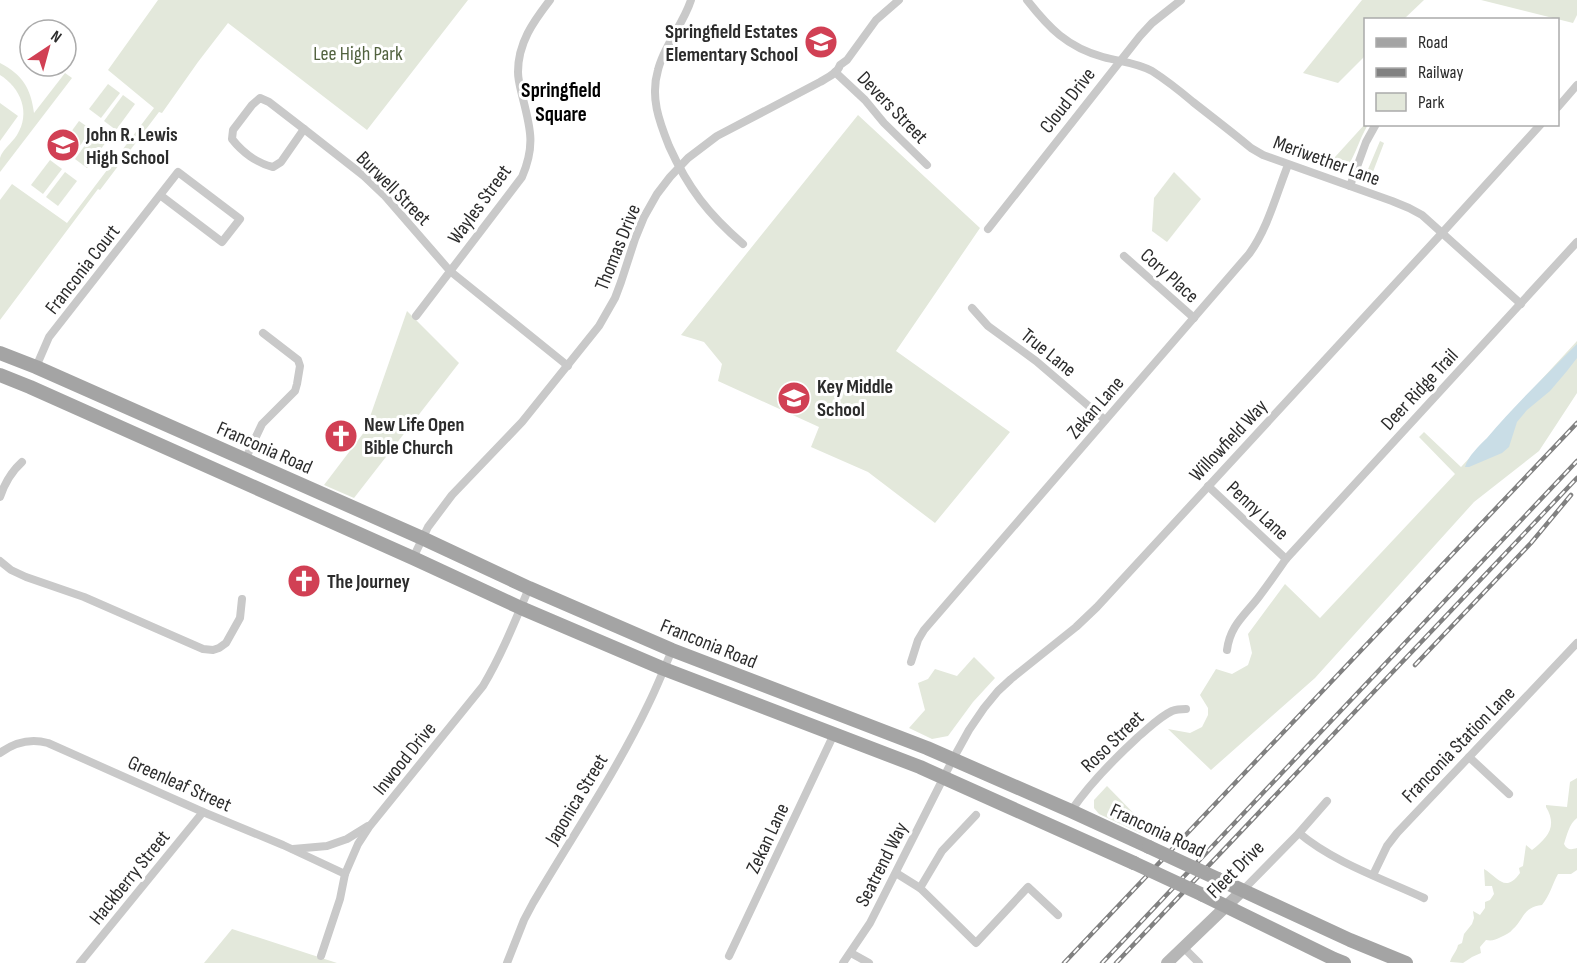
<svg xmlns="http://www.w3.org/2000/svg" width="1577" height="963" font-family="'Sofia Sans Condensed',sans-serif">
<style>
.green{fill:#e3e8db}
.water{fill:#c9dde6}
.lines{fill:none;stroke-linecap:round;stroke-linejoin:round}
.street{stroke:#c9c9c9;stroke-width:8}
.secondary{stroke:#b6b6b6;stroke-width:12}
.primary{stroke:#a4a4a4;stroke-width:14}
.rail-casing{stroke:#818181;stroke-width:4.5}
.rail{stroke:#fff;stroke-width:2;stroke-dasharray:7;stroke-linecap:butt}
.primary-bridge{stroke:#a4a4a4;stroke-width:14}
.labels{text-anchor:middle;stroke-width:6;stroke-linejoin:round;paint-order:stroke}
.poi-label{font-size:20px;font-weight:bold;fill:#2c2c2c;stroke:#fff;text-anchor:start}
.park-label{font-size:20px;fill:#52623f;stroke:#fff}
.street-label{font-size:20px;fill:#2c2c2c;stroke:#fff}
.neighbourhood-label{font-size:21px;font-weight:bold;fill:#000;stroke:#fff}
</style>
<rect width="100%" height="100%" fill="#fff"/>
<g class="green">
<path d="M158,0H468L367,130L228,23L198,62L162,113L159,112L100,190L98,189L0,320V200L12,184L67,223L154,108L108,70Z"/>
<path d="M1362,0H1424L1404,19L1366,20L1365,56L1338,83L1303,73Z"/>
<path d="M1481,0H1577V15L1573,23Z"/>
<path d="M0,63C23,75 31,89 34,113L65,73L72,78L0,172C0,168 0,162 0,158C2,150 12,143 17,135C31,113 21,88 0,75Z"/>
<path d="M108,84L120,93L101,118L89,109Z"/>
<path d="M123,95L135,104L116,130L104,121Z"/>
<path d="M0,103L18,116L0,141Z"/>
<path d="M858,115L980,228L896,351L1010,432L935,523L868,472L811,447L819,427L718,381L722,364L704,342L681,335Z"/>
<path d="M79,121L92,130L72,156L60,147Z"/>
<path d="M1365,124L1368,125C1359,138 1354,163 1342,172L1325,168Z"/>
<path d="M94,133L106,142L87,168L75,159Z"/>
<path d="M1380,141L1384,143L1371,177L1372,182L1377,186L1368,181L1366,174Z"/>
<path d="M50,160L62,169L43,194L31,185Z"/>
<path d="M65,172L77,181L58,206L46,197Z"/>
<path d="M1174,172L1201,199L1167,242L1152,231L1154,198Z"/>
<path d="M407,311L459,363L354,498L324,485L365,431Z"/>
<path d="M1577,341V393L1539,451L1474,502L1315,678L1211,770L1168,729L1190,733L1202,727L1208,715V708L1200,695L1216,669L1232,674L1248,665L1252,653L1248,634L1285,584L1320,618L1455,474L1419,437L1424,432L1461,467Z"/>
<path d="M974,657L995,678L973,702L948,736L932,739L909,728L925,710L918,683L928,679L935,669L957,676Z"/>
<path d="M1577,778V818C1569,824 1567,835 1564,844C1567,850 1571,850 1577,848V870L1571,874H1558C1552,885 1550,895 1542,905C1523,907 1524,919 1513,929C1510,933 1505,935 1501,937C1495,940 1492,941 1486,940L1480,947L1481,953L1472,957L1463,963L1450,962C1452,955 1457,951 1458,945L1462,943L1464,934L1472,924L1474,918L1473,911L1480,915L1485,908V902L1490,900L1494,894L1492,886H1485L1484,869C1498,877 1505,894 1520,873L1519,868L1523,866L1526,845L1532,850C1547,838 1558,827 1546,807V805L1567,807L1570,782Z"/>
<path d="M1107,786L1147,827L1140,833L1099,814L1094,808V800Z"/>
<path d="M232,929L337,963H204Z"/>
</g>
<path class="water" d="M1577,344V358L1567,371L1550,391L1527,410L1517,422L1509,447L1502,453L1469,467H1465C1468,456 1479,446 1487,438C1515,405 1546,375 1577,344Z"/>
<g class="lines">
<g class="street">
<path d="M691,0C683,25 664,45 658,70C650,97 659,121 669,146C688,188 708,214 743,244"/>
<path d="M1027,0C1049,28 1067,47 1103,57C1121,62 1135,62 1152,71C1166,80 1180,91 1193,102C1212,117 1232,132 1251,148L1263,155L1392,201L1409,208L1422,215L1521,304"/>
<path d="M835,72L865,100L884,123L927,165"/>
<path d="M260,98L269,102L304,129L281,162L273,167C257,163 242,152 232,139L233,130L252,105Z"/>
<path d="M1558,107L1577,85"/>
<path d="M304,129L364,176L384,195L450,271L568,366"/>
<path d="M1350,186L1366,142L1376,124"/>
<path d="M988,229L1140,36L1152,23L1181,0"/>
<path d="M1124,256L1194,318"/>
<path d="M972,308L988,326L1036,361L1105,420"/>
<path d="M416,316L522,177C535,147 531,130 523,99C521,90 518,81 518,72C518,43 533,22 550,0"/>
<path d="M36,367L49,337L178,172L240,219L222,242L160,195"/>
<path d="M245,460L262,424L295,391L297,384L300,366L298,360L263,333"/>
<path d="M1208,486L1286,559"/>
<path d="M0,497C5,482 11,472 22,462"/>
<path d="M413,558L428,527L452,495L522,422L599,326L615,298L621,282L635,239L644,217L657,194L670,177L688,158L717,136L820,82C827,78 838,73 840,65L847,60L876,20L899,0"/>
<path d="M0,561L11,570L26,577L84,597L203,649L213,650L219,648L226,643L240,618L242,599"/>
<path d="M1227,650C1230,626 1244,616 1258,598C1268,585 1277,572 1286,559L1577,242"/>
<path d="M911,662L918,640L924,630L1249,254C1268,228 1276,195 1288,165"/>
<path d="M0,753C15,742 30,738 48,743L203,812L283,845L345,874"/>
<path d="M1469,757L1509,794"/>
<path d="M1071,811C1090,783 1113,760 1138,737C1149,728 1159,717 1172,711C1177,709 1181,709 1186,709"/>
<path d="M1299,833C1333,862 1383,879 1424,898"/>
<path d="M293,849L327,846L347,839L368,826"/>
<path d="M896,873L920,888L976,943L1028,887L1058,915"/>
<path d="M1373,875L1387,846L1397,833L1577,643"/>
<path d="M920,888L942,851L976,815"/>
<path d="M1242,891L1299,833L1327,801"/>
<path d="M1183,947L1199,963"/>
<path d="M851,953L869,963"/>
<path d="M321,956L340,899L345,874L358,844L369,827L483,686C502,654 515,621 529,588"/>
<path d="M729,956L834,734"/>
<path d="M80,963L203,812"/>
<path d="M507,963L524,920L533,903C571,838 615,774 648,705C657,687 664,669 672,650"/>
<path d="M843,963L870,923L953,759L969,730L984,708L998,691L1011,679L1076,627L1097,607L1442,233L1541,124"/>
</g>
<path class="secondary" d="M1167,963L1242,891"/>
<g class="primary">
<path d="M0,353L36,367L422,538L529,588L672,650L927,748L1071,811L1149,847"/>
<path d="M0,375L30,387L413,558L521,608L664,669L920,767L1134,863"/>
<path d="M1218,879L1350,940L1406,963"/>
<path d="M1203,895L1334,959L1344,963"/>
</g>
<defs>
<g id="rail">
<path d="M1415,665L1531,543L1571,495"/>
<path d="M1064,963L1577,423"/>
<path d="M1102,963L1577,461"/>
<path d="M1116,963L1577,478"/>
</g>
</defs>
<use href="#rail" class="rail-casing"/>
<use href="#rail" class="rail"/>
<g class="primary-bridge">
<path d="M1149,847L1218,879"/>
<path d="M1134,863L1203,895"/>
</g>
</g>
<defs>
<symbol id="school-disc" viewBox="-11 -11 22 22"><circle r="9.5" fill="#d14054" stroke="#fff"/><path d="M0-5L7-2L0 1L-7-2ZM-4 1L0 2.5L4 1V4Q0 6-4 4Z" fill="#fff"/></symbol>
<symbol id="church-disc" viewBox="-11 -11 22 22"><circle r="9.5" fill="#d14054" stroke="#fff"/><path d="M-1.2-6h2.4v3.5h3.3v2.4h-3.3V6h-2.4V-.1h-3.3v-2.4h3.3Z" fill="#fff"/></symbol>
</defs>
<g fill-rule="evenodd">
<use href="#school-disc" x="802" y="23" width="38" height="38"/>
<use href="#school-disc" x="44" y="126" width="38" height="38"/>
<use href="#school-disc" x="775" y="379" width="38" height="38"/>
<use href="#church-disc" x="322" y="417" width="38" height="38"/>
<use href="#church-disc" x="285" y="562" width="38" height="38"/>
</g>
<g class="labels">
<g class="poi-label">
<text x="798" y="38" text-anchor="end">Springfield Estates<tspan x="798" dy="23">Elementary School</tspan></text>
<text x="86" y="141">John R. Lewis<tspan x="86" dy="23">High School</tspan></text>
<text x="817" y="393">Key Middle<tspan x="817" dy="23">School</tspan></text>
<text x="364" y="431">New Life Open<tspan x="364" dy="23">Bible Church</tspan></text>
<text x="327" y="588">The Journey</text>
</g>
<g class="park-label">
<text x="358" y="60">Lee High Park</text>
</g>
<g class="street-label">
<text transform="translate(1067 100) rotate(-52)" y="7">Cloud Drive</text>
<text transform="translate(893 107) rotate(46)" y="7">Devers Street</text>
<text transform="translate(1327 160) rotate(20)" y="7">Meriwether Lane</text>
<text transform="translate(394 188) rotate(45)" y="7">Burwell Street</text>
<text transform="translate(479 204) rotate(-54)" y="7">Wayles Street</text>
<text transform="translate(617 247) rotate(-68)" y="7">Thomas Drive</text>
<text transform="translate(82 269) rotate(-52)" y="7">Franconia Court</text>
<text transform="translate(1170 275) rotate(42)" y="7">Cory Place</text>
<text transform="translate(1049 352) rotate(39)" y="7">True Lane</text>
<text transform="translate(1419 389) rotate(-47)" y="7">Deer Ridge Trail</text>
<text transform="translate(1095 407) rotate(-49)" y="7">Zekan Lane</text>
<text transform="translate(1228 440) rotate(-47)" y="7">Willowfield Way</text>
<text transform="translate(265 447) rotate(24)" y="7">Franconia Road</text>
<text transform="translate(1258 510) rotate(43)" y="7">Penny Lane</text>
<text transform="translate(709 643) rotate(22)" y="7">Franconia Road</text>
<text transform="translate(1112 741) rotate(-44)" y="7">Roso Street</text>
<text transform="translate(1458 744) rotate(-46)" y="7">Franconia Station Lane</text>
<text transform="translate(404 758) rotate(-51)" y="7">Inwood Drive</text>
<text transform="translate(180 783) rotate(24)" y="7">Greenleaf Street</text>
<text transform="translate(576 799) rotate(-59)" y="7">Japonica Street</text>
<text transform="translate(1158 830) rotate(25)" y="7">Franconia Road</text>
<text transform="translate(767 838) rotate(-65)" y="7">Zekan Lane</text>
<text transform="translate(881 864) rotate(-63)" y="7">Seatrend Way</text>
<text transform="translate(1235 869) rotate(-45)" y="7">Fleet Drive</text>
<text transform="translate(129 877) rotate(-51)" y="7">Hackberry Street</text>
</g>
<g class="neighbourhood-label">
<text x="561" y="97">Springfield<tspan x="561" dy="24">Square</tspan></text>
</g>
</g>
<rect x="1364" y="18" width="195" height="108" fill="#ffffff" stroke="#ababab" stroke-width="1.5"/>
<rect x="1376" y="38" width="30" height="9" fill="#a4a4a4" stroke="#ababab" stroke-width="1.5"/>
<text x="1418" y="48" font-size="18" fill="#2c2c2c">Road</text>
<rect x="1376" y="68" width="30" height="9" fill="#818181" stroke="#ababab" stroke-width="1.5"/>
<text x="1418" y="78" font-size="18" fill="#2c2c2c">Railway</text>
<rect x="1376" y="93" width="30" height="18" fill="#e3e8db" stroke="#ababab" stroke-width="1.5"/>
<text x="1418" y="108" font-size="18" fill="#2c2c2c">Park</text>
<g transform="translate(48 48) rotate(36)"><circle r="28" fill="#ffffff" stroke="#ababab" stroke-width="1.5"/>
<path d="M0-4.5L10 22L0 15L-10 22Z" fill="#d14054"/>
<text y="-9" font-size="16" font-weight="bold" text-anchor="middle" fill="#2c2c2c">N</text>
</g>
</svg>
